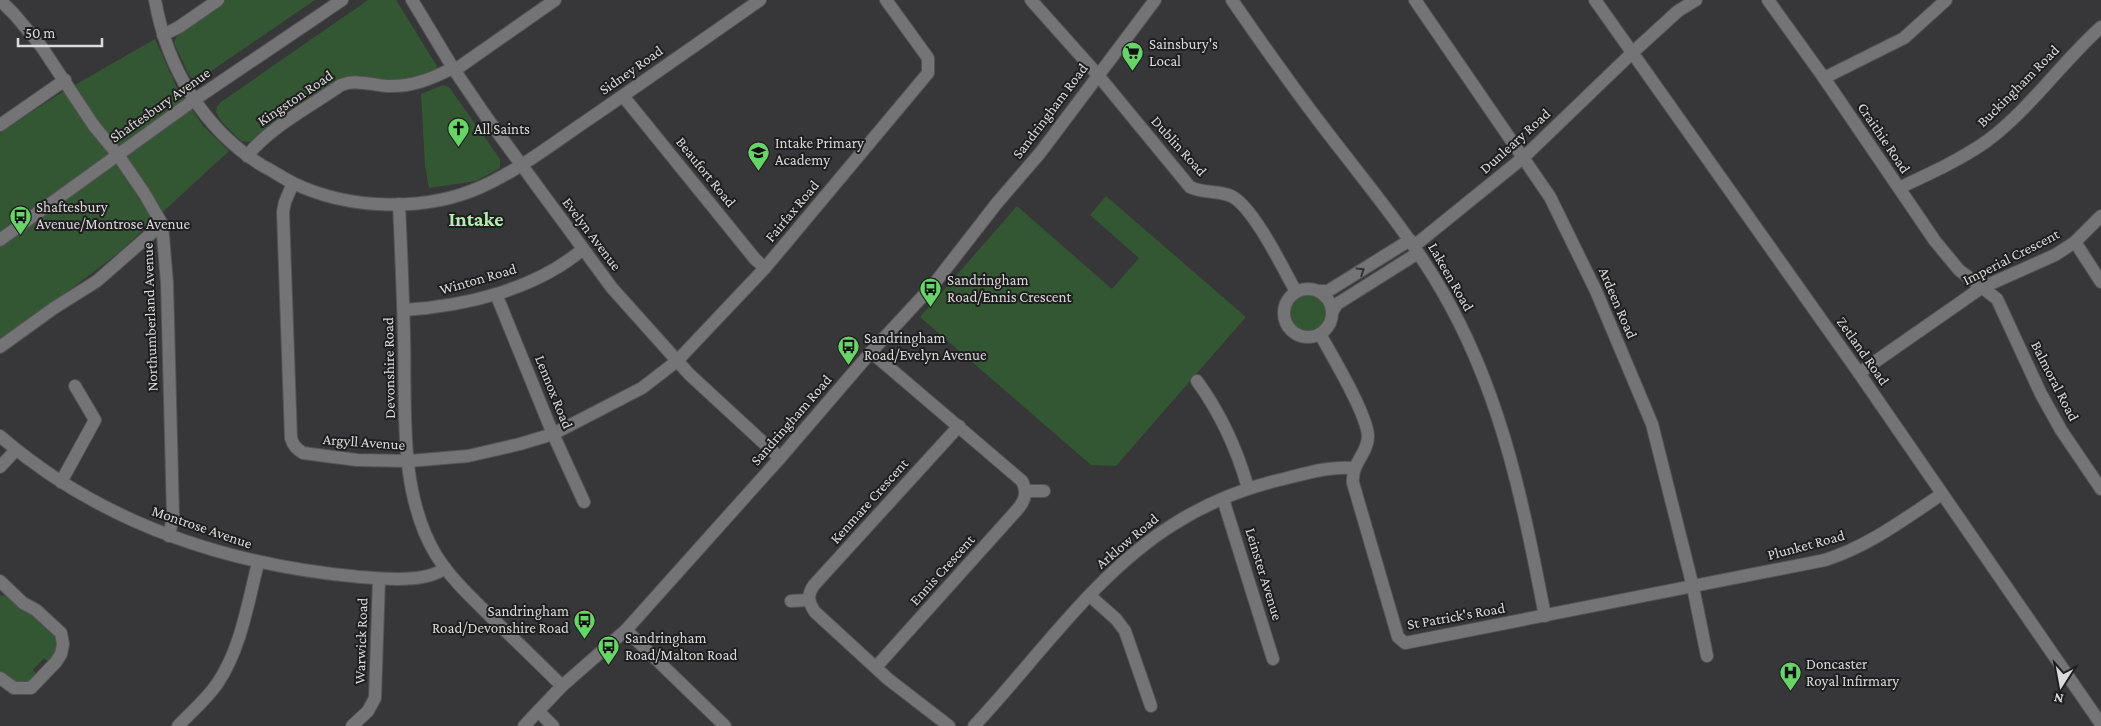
<svg xmlns="http://www.w3.org/2000/svg" width="2101" height="726" font-family="'Crimson Pro',serif">
<style>
.green{fill:#335732}
.lines{fill:none;stroke-linecap:round;stroke-linejoin:round}
.minor-casing{stroke:#535354;stroke-width:14}
.minor{stroke:#747375;stroke-width:12}
.oneway{stroke:#343334}
.labels{text-anchor:middle;stroke-width:4;stroke-linejoin:round;paint-order:stroke}
.poi-label{font-size:15px;fill:#dadadb;stroke:#1e1e1f;text-anchor:start}
.street-label{font-size:15px;fill:#dadadb;stroke:#1e1e1f}
.district-label{font-size:20px;font-weight:bold;fill:#b4edb1;stroke:#1e1e1f}
</style>
<rect width="100%" height="100%" fill="#373639"/>
<g class="green">
<path d="M226,0H315L201,78L193,79L189,75L174,43L176,37Z"/>
<path d="M368,0H396L437,66L435,71L403,82L356,78L251,142L241,141L221,121L216,112L217,106L221,102Z"/>
<path d="M155,39L177,88L204,127L229,151L117,254L50,305L0,340V132L61,93Z"/>
<path d="M443,85L449,87L500,159V168L476,181L429,188L425,166L421,94Z"/>
<path d="M1106,196L1246,317L1116,466L1091,465L920,317L1017,206L1112,289L1139,258L1090,215Z"/>
<circle cx="1307" cy="314" r="19"/>
<path d="M7,594L55,633L60,644L49,662L44,658L33,670L37,676L31,684L11,682L0,671V595L2,596Z"/>
</g>
<g class="lines">
<defs>
<g id="minor">
<path d="M0,0L14,14L41,46L94,126L118,155L144,193L162,224L167,283L173,516L169,536"/>
<path d="M155,0C167,68 204,130 263,166C273,171 283,178 293,183C349,210 425,212 481,187C521,169 556,141 592,117C649,78 704,39 760,0"/>
<path d="M412,0L453,68L487,118L612,288L689,374L780,458"/>
<path d="M1031,0L1097,74L1190,187C1205,194 1218,190 1231,196C1253,206 1284,270 1296,292"/>
<path d="M1232,0C1265,48 1298,95 1334,141C1375,194 1419,247 1451,307C1504,405 1524,508 1545,616"/>
<path d="M1415,0L1550,197L1596,291L1652,424L1693,587L1707,656"/>
<path d="M1595,0L1859,373L2101,724"/>
<path d="M1768,0L1824,78L1935,241L1959,270L1997,299L2041,394L2061,430L2101,489"/>
<path d="M163,35L179,27L218,0"/>
<path d="M455,70L555,0"/>
<path d="M1824,78L1904,38L1946,0"/>
<path d="M623,96L755,259L765,268"/>
<path d="M0,125L65,80"/>
<path d="M247,156C270,127 311,106 341,85C357,79 371,85 387,86C412,87 431,79 453,68"/>
<path d="M293,183L285,202L283,212L291,438C293,446 297,449 303,453L357,460L409,461L468,456L520,444L553,434L642,388L677,361L765,268L928,73V58L886,0"/>
<path d="M1899,188C1929,174 1960,160 1987,141C2030,109 2061,63 2101,27"/>
<path d="M399,204C401,248 403,292 404,337C406,408 398,492 436,555C451,579 472,598 491,617C515,640 539,663 562,686"/>
<path d="M0,240L194,100L342,0"/>
<path d="M2075,242L2101,282"/>
<path d="M1414,246L1524,157L1632,53L1678,11L1696,0"/>
<circle cx="1308" cy="313" r="24"/>
<path d="M1318,291H1328L1410,240"/>
<path d="M496,294L553,434L584,502"/>
<path d="M404,310C465,306 535,290 583,249"/>
<path d="M1332,312L1337,304L1418,253"/>
<path d="M1320,334C1332,356 1367,414 1368,436C1368,454 1351,463 1353,483L1398,637L1405,643L1825,560C1869,546 1904,519 1942,494"/>
<path d="M0,347L54,308L97,281L162,224"/>
<path d="M871,352L1022,481C1028,492 1025,501 1017,510L876,667"/>
<path d="M1859,373L1981,288L2055,255L2075,242L2101,216"/>
<path d="M1197,381C1221,414 1237,449 1248,488"/>
<path d="M0,436C102,524 228,565 360,577C383,579 427,583 445,568"/>
<path d="M0,467L16,450"/>
<path d="M61,482L95,420L75,386"/>
<path d="M1026,491H1044"/>
<path d="M1223,499L1273,659"/>
<path d="M0,581L23,603L36,610L61,633L63,644L61,654L56,662L31,688H14L0,678"/>
<path d="M1090,596L1116,619L1125,631L1151,706"/>
<path d="M791,601L809,600"/>
<path d="M626,630L725,726"/>
<path d="M538,711L553,726"/>
<path d="M178,726C191,712 206,700 217,684C241,649 248,602 258,563"/>
<path d="M352,726L368,711L375,698L379,579"/>
<path d="M524,726L562,686L626,630L780,458L871,352L934,284L997,203L1040,153L1155,0"/>
<path d="M949,726L888,679L815,612C808,602 807,595 814,585L959,426"/>
<path d="M974,726C1038,658 1094,574 1174,524C1207,503 1242,489 1279,480C1304,474 1328,466 1354,468"/>
</g>
</defs>
<use href="#minor" class="minor-casing"/>
<use href="#minor" class="minor"/>
</g>
<defs><path id="oneway-chevron" d="M-2-3.5L2.5 0L-2 3.5" fill="none" stroke-width="1.6" stroke-linecap="round" stroke-linejoin="round" transform="scale(1.25)"/></defs>
<use class="oneway" href="#oneway-chevron" transform="translate(1361 271) rotate(-32)"/>
<defs>
<symbol id="supermarket-pin" viewBox="-11 -11 22 30"><path d="M0 17L-7.5 6A9.5 9.5 0 1 1 7.5 6Z" fill="#66d466" stroke="#1e1e1f"/><path d="M-6-5.5h2.5l.6 2H6L4.5 2H-2.5L-4.4-4H-6ZM-1.5 3.2a1.3 1.3 0 1 0 .1 0ZM3 3.2a1.3 1.3 0 1 0 .1 0Z" fill="#111"/></symbol>
<symbol id="church-pin" viewBox="-11 -11 22 30"><path d="M0 17L-7.5 6A9.5 9.5 0 1 1 7.5 6Z" fill="#66d466" stroke="#1e1e1f"/><path d="M-1.2-6h2.4v3.5h3.3v2.4h-3.3V6h-2.4V-.1h-3.3v-2.4h3.3Z" fill="#111"/></symbol>
<symbol id="school-pin" viewBox="-11 -11 22 30"><path d="M0 17L-7.5 6A9.5 9.5 0 1 1 7.5 6Z" fill="#66d466" stroke="#1e1e1f"/><path d="M0-5L7-2L0 1L-7-2ZM-4 1L0 2.5L4 1V4Q0 6-4 4Z" fill="#111"/></symbol>
<symbol id="bus-pin" viewBox="-11 -11 22 30"><path d="M0 17L-7.5 6A9.5 9.5 0 1 1 7.5 6Z" fill="#66d466" stroke="#1e1e1f"/><path d="M-5-6H5V4H4V6H2V4H-2V6H-4V4H-5ZM-3.5-4V0h7V-4ZM-3.5 1.2v1.5H-2V1.2ZM2 1.2v1.5H3.5V1.2Z" fill="#111"/></symbol>
<symbol id="hospital-pin" viewBox="-11 -11 22 30"><path d="M0 17L-7.5 6A9.5 9.5 0 1 1 7.5 6Z" fill="#66d466" stroke="#1e1e1f"/><path d="M-5-5h3v3.5h4V-5h3V5h-3V1.5h-4V5h-3Z" fill="#111"/></symbol>
</defs>
<g fill-rule="evenodd">
<use href="#supermarket-pin" x="1120" y="40" width="25" height="34"/>
<use href="#church-pin" x="446" y="116" width="25" height="34"/>
<use href="#school-pin" x="746" y="140" width="25" height="34"/>
<use href="#bus-pin" x="8" y="204" width="25" height="34"/>
<use href="#bus-pin" x="918" y="276" width="25" height="34"/>
<use href="#bus-pin" x="836" y="334" width="25" height="34"/>
<use href="#bus-pin" x="572" y="608" width="25" height="34"/>
<use href="#bus-pin" x="596" y="634" width="25" height="34"/>
<use href="#hospital-pin" x="1778" y="660" width="25" height="34"/>
</g>
<g class="labels">
<g class="poi-label">
<text x="1149" y="49">Sainsbury's<tspan x="1149" dy="17">Local</tspan></text>
<text x="474" y="134">All Saints</text>
<text x="775" y="148">Intake Primary<tspan x="775" dy="17">Academy</tspan></text>
<text x="36" y="212">Shaftesbury<tspan x="36" dy="17">Avenue/Montrose Avenue</tspan></text>
<text x="947" y="285">Sandringham<tspan x="947" dy="17">Road/Ennis Crescent</tspan></text>
<text x="864" y="343">Sandringham<tspan x="864" dy="17">Road/Evelyn Avenue</tspan></text>
<text x="569" y="616" text-anchor="end">Sandringham<tspan x="569" dy="17">Road/Devonshire Road</tspan></text>
<text x="625" y="643">Sandringham<tspan x="625" dy="17">Road/Malton Road</tspan></text>
<text x="1806" y="669">Doncaster<tspan x="1806" dy="17">Royal Infirmary</tspan></text>
</g>
<g class="street-label">
<text transform="translate(631 70) rotate(-35)" y="5">Sidney Road</text>
<text transform="translate(2018 86) rotate(-45)" y="5">Buckingham Road</text>
<text transform="translate(295 98) rotate(-34)" y="5">Kingston Road</text>
<text transform="translate(160 105) rotate(-35)" y="5">Shaftesbury Avenue</text>
<text transform="translate(1050 111) rotate(-53)" y="5">Sandringham Road</text>
<text transform="translate(1884 138) rotate(56)" y="5">Craithie Road</text>
<text transform="translate(1515 141) rotate(-42)" y="5">Dunleary Road</text>
<text transform="translate(1179 146) rotate(48)" y="5">Dublin Road</text>
<text transform="translate(706 172) rotate(51)" y="5">Beaufort Road</text>
<text transform="translate(792 211) rotate(-50)" y="5">Fairfax Road</text>
<text transform="translate(592 234) rotate(53)" y="5">Evelyn Avenue</text>
<text transform="translate(2011 257) rotate(-27)" y="5">Imperial Crescent</text>
<text transform="translate(1451 277) rotate(60)" y="5">Lakeen Road</text>
<text transform="translate(478 279) rotate(-16)" y="5">Winton Road</text>
<text transform="translate(1618 303) rotate(67)" y="5">Ardeen Road</text>
<text transform="translate(150 317) rotate(-92)" y="5">Northumberland Avenue</text>
<text transform="translate(1863 351) rotate(55)" y="5">Zetland Road</text>
<text transform="translate(389 368) rotate(-91)" y="5">Devonshire Road</text>
<text transform="translate(2055 381) rotate(63)" y="5">Balmoral Road</text>
<text transform="translate(554 392) rotate(68)" y="5">Lennox Road</text>
<text transform="translate(791 420) rotate(-49)" y="5">Sandringham Road</text>
<text transform="translate(364 442) rotate(4)" y="5">Argyll Avenue</text>
<text transform="translate(869 501) rotate(-48)" y="5">Kenmare Crescent</text>
<text transform="translate(202 527) rotate(19)" y="5">Montrose Avenue</text>
<text transform="translate(1127 541) rotate(-40)" y="5">Arklow Road</text>
<text transform="translate(1806 545) rotate(-15)" y="5">Plunket Road</text>
<text transform="translate(942 570) rotate(-48)" y="5">Ennis Crescent</text>
<text transform="translate(1264 574) rotate(73)" y="5">Leinster Avenue</text>
<text transform="translate(1456 616) rotate(-10)" y="5">St Patrick's Road</text>
<text transform="translate(361 641) rotate(-88)" y="5">Warwick Road</text>
</g>
<g class="district-label">
<text x="476" y="226">Intake</text>
</g>
</g>
<g transform="translate(2061 686) rotate(191)" stroke="#1e1e1f" stroke-width="4" paint-order="stroke">
<path d="M0-4L9 19L0 12L-9 19Z" fill="#dadadb"/>
<text y="-8" font-size="14" font-weight="bold" text-anchor="middle" fill="#dadadb">N</text>
</g>
<path d="M18 38v8h84v-8" fill="none" stroke="#dadadb" stroke-width="2.5"/>
<text x="25" y="38" font-size="15" fill="#dadadb" stroke="#1e1e1f" stroke-width="4" paint-order="stroke">50 m</text>
</svg>
